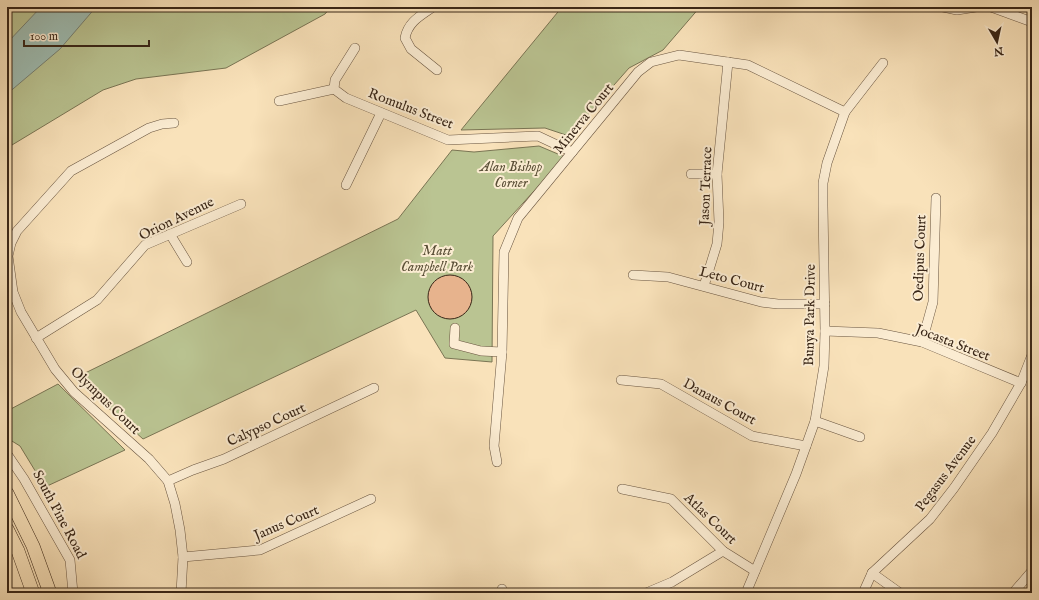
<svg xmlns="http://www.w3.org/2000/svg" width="1039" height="600" font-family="'IM FELL English',serif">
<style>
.green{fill:#bac492;stroke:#7a7554}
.water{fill:#9ebdb3;stroke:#768175}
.building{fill:#e7b38d;stroke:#392617}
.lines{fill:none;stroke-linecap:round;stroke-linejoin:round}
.minor-casing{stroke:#695540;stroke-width:10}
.highway-casing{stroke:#392617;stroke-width:14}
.minor{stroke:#fbecd2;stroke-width:9}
.highway{stroke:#f9e2ba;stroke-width:13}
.labels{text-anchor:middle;stroke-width:4;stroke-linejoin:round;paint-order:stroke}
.street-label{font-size:14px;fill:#392617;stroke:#fbecd2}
.park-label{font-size:14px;font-style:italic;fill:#594e36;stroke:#fbecd2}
</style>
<rect width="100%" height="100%" fill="#f9e2ba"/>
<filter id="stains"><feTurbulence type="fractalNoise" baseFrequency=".005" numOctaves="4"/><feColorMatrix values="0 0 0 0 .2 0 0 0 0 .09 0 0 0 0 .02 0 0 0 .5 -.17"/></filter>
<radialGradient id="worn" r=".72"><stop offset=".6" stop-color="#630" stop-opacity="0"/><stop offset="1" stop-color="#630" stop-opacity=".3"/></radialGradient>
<g class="green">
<path d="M7,7H331L325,14L226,68L136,79L103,90L7,148Z"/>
<path d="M562,7H700L663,50L629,68L569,136L545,128L461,130Z"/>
<path d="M539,146L565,157L493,236L492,362L445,358L416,310L143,439L75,378L398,219L452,150L474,152Z"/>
<path d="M58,384L125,450L45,487L20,446L7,438V411Z"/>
</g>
<path class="water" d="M41,7H96L60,49L7,94V43Z"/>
<circle class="building" cx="450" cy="297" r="22"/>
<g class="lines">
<defs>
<g id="minor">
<path d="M433,7C420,16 408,22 405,38L411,49L437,70"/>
<path d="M943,7L957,10L976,7"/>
<path d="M991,7L1032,22"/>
<path d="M355,48L335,80L334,89L346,98L448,140L538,136L572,152"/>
<path d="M279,101L334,89"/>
<path d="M174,123L162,124L149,128L71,171L17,231L11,243L8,256L13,292L21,312L55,369L74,392L149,459L168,481L175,504L180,530L183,557L181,593"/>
<path d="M691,174H717"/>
<path d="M346,185L381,113"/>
<path d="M170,234L187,262"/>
<path d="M633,275L668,277L761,302L778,304H825"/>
<path d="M704,286L717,244L719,222L717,174L728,62"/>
<path d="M455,328L454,344L481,351L502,352"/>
<path d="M825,331L878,333L922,342L1021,383"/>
<path d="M36,338L97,300L145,245L241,204"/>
<path d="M922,342L933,302L936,198"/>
<path d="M621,380L661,384L752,436L806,446"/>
<path d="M815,421L860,437"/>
<path d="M7,454L24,479L70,560L73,593"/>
<path d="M497,462L494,446L502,352L504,252L518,218L638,72L651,62L679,55L748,65L845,112"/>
<path d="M168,481L193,470L224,459L374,388"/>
<path d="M622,489L671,499L723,551L755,571"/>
<path d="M183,557L260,550L371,499"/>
<path d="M872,573L900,593"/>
<path d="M502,593V589"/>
<path d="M646,593L672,582L723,551"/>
<path d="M746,593L796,474L815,421L824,366L825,331L823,206V183L827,163L845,112L883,63"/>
<path d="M863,593L872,573L930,519L954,488L992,433L1021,383L1032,355"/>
<path d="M1013,593L1032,571"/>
</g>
<g id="highway">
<path d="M7,493L33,546L50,593"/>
<path d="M7,529L18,551L33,593"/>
</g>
</defs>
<use href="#minor" class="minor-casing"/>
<use href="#highway" class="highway-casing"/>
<use href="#minor" class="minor"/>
<use href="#highway" class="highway"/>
</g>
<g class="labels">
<g class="street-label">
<text transform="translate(411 108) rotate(21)" y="5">Romulus Street</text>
<text transform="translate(583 118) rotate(-51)" y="5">Minerva Court</text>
<text transform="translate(705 186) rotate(-88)" y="5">Jason Terrace</text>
<text transform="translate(176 218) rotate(-26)" y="5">Orion Avenue</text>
<text transform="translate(919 258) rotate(-88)" y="5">Oedipus Court</text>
<text transform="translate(732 279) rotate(15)" y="5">Leto Court</text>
<text transform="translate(809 315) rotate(-89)" y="5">Bunya Park Drive</text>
<text transform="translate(953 342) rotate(21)" y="5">Jocasta Street</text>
<text transform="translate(106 400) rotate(44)" y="5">Olympus Court</text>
<text transform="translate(720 401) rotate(29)" y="5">Danaus Court</text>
<text transform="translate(266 424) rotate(-25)" y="5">Calypso Court</text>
<text transform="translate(945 473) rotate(-53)" y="5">Pegasus Avenue</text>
<text transform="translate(60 514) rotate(62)" y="5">South Pine Road</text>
<text transform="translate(711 518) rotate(44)" y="5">Atlas Court</text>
<text transform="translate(286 522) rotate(-23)" y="5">Janus Court</text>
</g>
<g class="park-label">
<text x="511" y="171">Alan Bishop<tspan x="511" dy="16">Corner</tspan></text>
<text x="437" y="255">Matt<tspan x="437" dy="16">Campbell Park</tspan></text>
</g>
</g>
<rect width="1039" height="600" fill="none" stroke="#f9e2ba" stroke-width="24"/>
<rect x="8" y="8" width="1023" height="584" fill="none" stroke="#392617" stroke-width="2"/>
<rect x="12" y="12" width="1015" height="576" fill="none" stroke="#392617"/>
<g transform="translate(997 42) rotate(171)" stroke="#fbecd2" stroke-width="3" paint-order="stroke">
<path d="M0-3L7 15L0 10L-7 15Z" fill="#392617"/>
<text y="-6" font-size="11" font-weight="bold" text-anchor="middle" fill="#392617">N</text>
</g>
<path d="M24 40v6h125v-6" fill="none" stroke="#392617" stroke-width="2"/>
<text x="30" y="40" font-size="12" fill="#392617" stroke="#fbecd2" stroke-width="3" paint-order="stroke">100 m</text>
<rect width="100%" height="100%" filter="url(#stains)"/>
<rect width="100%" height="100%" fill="url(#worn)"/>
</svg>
